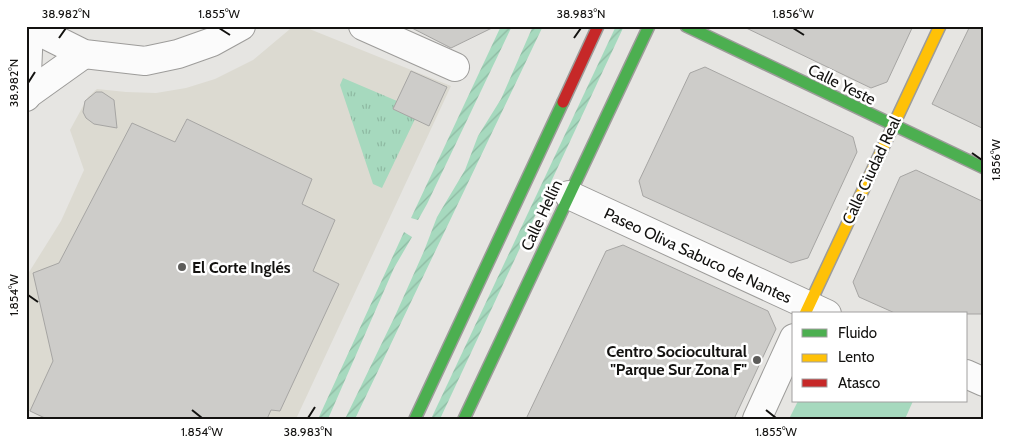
<svg xmlns="http://www.w3.org/2000/svg" width="1010" height="445" font-family="Cabin,sans-serif">
<style>
.built{fill:#dcdad1}
.park{fill:url(#park-tufts)}
.garden{fill:url(#garden-furrows)}
.pitch{fill:#a6d9be}
.building{fill:#cdccc9;stroke:#a6a5a3}
.lines{fill:none;stroke-linecap:round;stroke-linejoin:round}
.street-casing{stroke:#9d9c9a;stroke-width:30}
.fast-casing{stroke:#9d9c9a;stroke-width:14}
.slow-casing{stroke:#9d9c9a;stroke-width:14}
.jam-casing{stroke:#9d9c9a;stroke-width:14}
.street{stroke:#fbfbfb;stroke-width:28}
.fast{stroke:#4caf50;stroke-width:11}
.slow{stroke:#ffc107;stroke-width:11}
.jam{stroke:#c62828;stroke-width:11}
.ticks{fill:none;stroke:#131210;stroke-width:2}
.poi-dot{fill:#5d5c5a;stroke:#fff;stroke-width:2}
.labels{text-anchor:middle;stroke-width:5;stroke-linejoin:round;paint-order:stroke}
.street-label{font-size:16px;fill:#131210;stroke:#fff}
.poi-label{font-size:16px;font-weight:bold;fill:#131210;stroke:#fff;text-anchor:start}
.neatline{fill:none;stroke:#131210;stroke-width:2}
.ticks-label{font-size:12px;text-anchor:middle;fill:#131210}
</style>
<defs>
<pattern id="park-tufts" width="24" height="20" patternUnits="userSpaceOnUse" patternTransform="scale(1.25)"><rect width="24" height="20" fill="#a6d9be"/><path d="M3 7l-1-3M5 7V3M7 7l1-3M15 17l-1-3M17 17v-4M19 17l1-3" fill="none" stroke="#8eb9a2"/></pattern>
<pattern id="garden-furrows" width="10" height="10" patternUnits="userSpaceOnUse" patternTransform="scale(1.25)"><rect width="10" height="10" fill="#a6d9be"/><path d="M-1 1l2-2M0 10L10 0M9 11l2-2" fill="none" stroke="#8eb9a2"/></pattern>
</defs>
<rect width="100%" height="100%" fill="#e6e5e2"/>
<path class="built" d="M302,26L451,86L296,419H44L26,409V277L61,221L84,170L70,130L88,97L97,89L126,92L156,93L186,88L215,79L253,60L290,29Z"/>
<path class="park" d="M343,78L397,101L393,109L415,119L382,188L373,184L340,85Z"/>
<g class="garden">
<path d="M501,26H512L427,204L418,220L411,218Z"/>
<path d="M533,26H543L355,419H345L395,316L424,251L437,217L465,170L478,136L501,99Z"/>
<path d="M616,26H624L440,419H431Z"/>
<path d="M404,232L412,237L394,268L328,419H318Z"/>
</g>
<path class="pitch" d="M798,401H913L905,419H789Z"/>
<g class="building">
<path d="M408,26H496L451,48Z"/>
<path d="M742,26H913L887,82L871,88Z"/>
<path d="M970,26H984V129L932,104Z"/>
<path d="M705,67L853,137L857,152L808,258L791,263L643,196L639,181L690,73Z"/>
<path d="M411,71L447,87L429,126L393,109Z"/>
<path d="M96,92H102L114,100L117,128L94,124L86,118L83,112L85,101Z"/>
<path d="M187,119L312,179L302,204L335,220L313,271L339,284L280,411L271,410L267,419H47L30,411L53,361L33,273L59,263L132,123L175,142Z"/>
<path d="M916,170L984,202V314H897L859,297L853,282L900,177Z"/>
<path d="M623,245L768,311L776,329L734,419H526L606,251Z"/>
</g>
<g class="lines">
<defs>
<g id="street">
<path d="M28,26L84,54L145,61L178,54L212,42L241,26"/>
<path d="M363,26L455,67"/>
<path d="M28,94L84,54"/>
<path d="M26,97L29,28"/>
<path d="M569,195L827,314"/>
<path d="M966,374L984,382"/>
<path d="M757,419L794,338"/>
</g>
<g id="fast">
<path d="M686,26L984,168"/>
<path d="M415,419L563,102"/>
<path d="M464,419L649,26"/>
</g>
<path id="slow" d="M805,314L940,26"/>
<path id="jam" d="M563,102L598,26"/>
</defs>
<use href="#street" class="street-casing"/>
<use href="#fast" class="fast-casing"/>
<use href="#slow" class="slow-casing"/>
<use href="#jam" class="jam-casing"/>
<use href="#street" class="street"/>
<use href="#fast" class="fast"/>
<use href="#slow" class="slow"/>
<use href="#jam" class="jam"/>
</g>
<path class="ticks" d="M219,28L230,35M793,28L804,35M59,38L66,28M574,38L581,28M28,83L35,72M972,153L982,160M28,295L38,302M192,410L202,418M766,410L776,418M308,418L315,407"/>
<g class="poi-dot">
<circle cx="182" cy="267" r="5"/>
<circle cx="757" cy="360" r="5"/>
</g>
<g class="labels">
<g class="street-label">
<text transform="translate(842 84) rotate(26)" y="6">Calle Yeste</text>
<text transform="translate(871 170) rotate(-65)" y="6">Calle Ciudad Real</text>
<text transform="translate(541 215) rotate(-65)" y="6">Calle Hellín</text>
<text transform="translate(698 255) rotate(25)" y="6">Paseo Oliva Sabuco de Nantes</text>
</g>
<g class="poi-label">
<text x="192" y="273">El Corte Inglés</text>
<text x="747" y="357" text-anchor="end">Centro Sociocultural<tspan x="747" dy="18">"Parque Sur Zona F"</tspan></text>
</g>
</g>
<rect width="1010" height="445" fill="none" stroke="#ffffff" stroke-width="55"/>
<rect x="792" y="312" width="175" height="90" fill="#ffffff" stroke="#a1a09f"/>
<rect x="802" y="329" width="25" height="8" fill="#4caf50" stroke="#a1a09f"/>
<text x="838" y="338" font-size="15" fill="#131210">Fluido</text>
<rect x="802" y="354" width="25" height="8" fill="#ffc107" stroke="#a1a09f"/>
<text x="838" y="362" font-size="15" fill="#131210">Lento</text>
<rect x="802" y="379" width="25" height="8" fill="#c62828" stroke="#a1a09f"/>
<text x="838" y="388" font-size="15" fill="#131210">Atasco</text>
<rect x="28" y="28" width="954" height="390" class="neatline"/>
<g class="ticks-label">
<text x="66" y="18">38.982°N</text>
<text x="219" y="18">1.855°W</text>
<text x="581" y="18">38.983°N</text>
<text x="793" y="18">1.856°W</text>
<text transform="translate(14 83) rotate(-90)" y="4">38.982°N</text>
<text transform="translate(996 160) rotate(-90)" y="4">1.856°W</text>
<text transform="translate(14 295) rotate(-90)" y="4">1.854°W</text>
<text x="202" y="436">1.854°W</text>
<text x="308" y="436">38.983°N</text>
<text x="776" y="436">1.855°W</text>
</g>
</svg>
